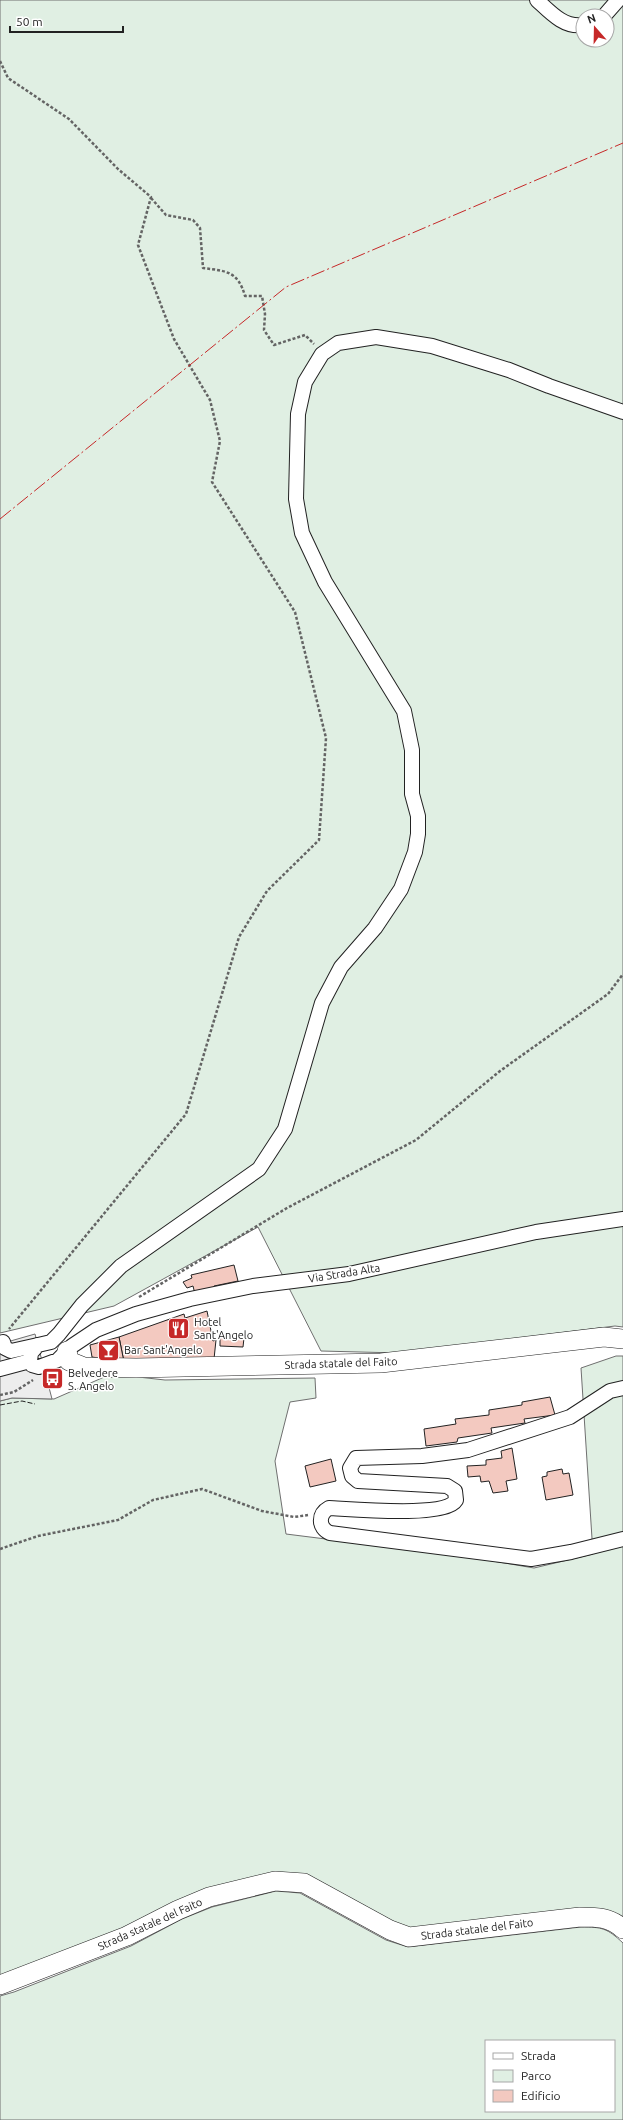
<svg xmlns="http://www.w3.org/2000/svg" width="623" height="2120" font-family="Ubuntu,sans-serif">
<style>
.green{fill:#e0efe3;stroke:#6f6f6f;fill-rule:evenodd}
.parking{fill:#ededed;stroke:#6f6f6f}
.building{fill:#f3c9c0;stroke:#222}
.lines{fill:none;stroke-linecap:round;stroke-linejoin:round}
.street-casing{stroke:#222;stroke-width:16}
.secondary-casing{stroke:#222;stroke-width:20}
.path{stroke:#646464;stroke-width:2.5;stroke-dasharray:3 2;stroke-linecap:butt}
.street{stroke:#fff;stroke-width:14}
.secondary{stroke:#fff;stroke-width:19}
.fence{stroke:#222;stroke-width:1;stroke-dasharray:5 2;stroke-linecap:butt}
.power{stroke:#c62828;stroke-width:1;stroke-dasharray:14 3 2 3;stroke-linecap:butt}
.labels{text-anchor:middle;stroke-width:3;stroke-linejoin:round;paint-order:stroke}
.street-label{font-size:11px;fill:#222;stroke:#fff}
.poi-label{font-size:11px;fill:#222;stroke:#fff;text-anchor:start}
</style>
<rect width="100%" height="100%" fill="#fff"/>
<g class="green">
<path d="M0,0H623V1327L615,1326L399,1353L321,1351L258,1227L114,1306L0,1333ZM583,16H607V40H583Z"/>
<path d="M616,1356H623V1918L410,1929L393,1923L306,1875L123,1929L0,1977V1401L12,1398L54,1399L111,1374L165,1380L315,1378L316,1398L290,1402L275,1461L286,1534L469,1557L534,1568L593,1554L581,1368Z"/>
<path d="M276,1891L300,1893L386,1940L408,1947L581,1927C602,1927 607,1928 623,1943V2120H0V1996L14,1992L131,1946L182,1919L212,1907ZM486,2041H614V2111H486Z"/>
</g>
<path class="parking" d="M35,1334L52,1399L12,1398L0,1401V1344Z"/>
<g class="building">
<path d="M234,1265L238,1281L214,1286V1289L195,1294L193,1286L187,1288L183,1282L192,1278L191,1275Z"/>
<path d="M207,1311L213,1341L216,1340L214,1359L124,1362L119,1337L184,1314L185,1318Z"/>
<path d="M119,1337L124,1362L92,1357L90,1345Z"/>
<path d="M220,1337L244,1338L243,1347L220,1346Z"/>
<path d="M550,1397L555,1415L524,1419L525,1423L491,1428L492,1433L458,1438L457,1442L426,1446L424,1429L456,1424L455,1419L489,1415V1410L522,1405V1402Z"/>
<path d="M512,1448L517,1479L506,1481L508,1491L493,1493L489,1481L481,1482L480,1476L468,1477L467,1466L486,1465V1460L502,1458L501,1451Z"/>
<path d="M331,1459L336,1481L310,1487L305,1466Z"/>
<path d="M562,1469L563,1474L569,1473L573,1495L546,1500L542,1477L547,1476V1472Z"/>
</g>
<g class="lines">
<defs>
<g id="street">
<path d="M537,0C550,12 564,28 583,25"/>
<path d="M604,16L618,0"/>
<path d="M623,412L549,386L509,370L432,346L376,337L338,343L322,354L305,382L298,414L296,499L302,533L325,582L404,711L412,750V794L418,816V834L415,852L401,889L375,928L341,967L322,1003L285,1129L259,1169L121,1266L82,1305L59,1334L51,1342L38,1345L31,1353L30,1361L32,1365L39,1367L58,1360L72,1346L96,1330L136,1314L190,1299L253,1286L349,1274L536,1232L623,1219"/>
<path d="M3,1342L5,1348L11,1351L38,1345"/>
<path d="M0,1369L30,1361"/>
<path d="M623,1388L610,1391L570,1417L468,1450L422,1456L356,1458L350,1468L352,1476L358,1481L447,1486L455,1491L456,1500C446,1518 351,1509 329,1508C318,1514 318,1528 330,1533L531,1559L571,1552L623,1539"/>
</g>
<g id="secondary">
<path d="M67,1351L69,1361L84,1367L136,1368L381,1363L604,1337L623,1339"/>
<path d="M0,1985L127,1936L178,1910L209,1897L275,1881L304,1883L390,1930L409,1937L580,1917C597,1917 610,1917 623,1929"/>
</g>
</defs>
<use href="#street" class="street-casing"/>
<use href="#secondary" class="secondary-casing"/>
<g class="path">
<path d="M0,61L8,78L69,119L118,169L151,197L138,245L174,339L210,400L220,441L212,482L295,612L326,738L319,840L267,891L239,937L186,1114L9,1329"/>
<path d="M151,198L166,215L193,220L200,228L203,268C226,271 238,271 245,296H262L265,314L264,330L274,345L305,335L314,344"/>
<path d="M139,1297L287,1208L416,1140L500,1071L608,994L623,974"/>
<path d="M0,1395L14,1392L33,1380"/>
<path d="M0,1549L38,1536L118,1520L153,1500L202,1489L262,1511L294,1517L308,1515"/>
</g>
<use href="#street" class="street"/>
<use href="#secondary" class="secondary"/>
<path class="fence" d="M0,1405L22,1401L35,1404"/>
<path class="power" d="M0,519L286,287L623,143"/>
</g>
<defs>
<symbol id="restaurant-square" viewBox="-11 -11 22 22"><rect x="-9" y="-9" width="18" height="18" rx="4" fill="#c62828" stroke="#fff"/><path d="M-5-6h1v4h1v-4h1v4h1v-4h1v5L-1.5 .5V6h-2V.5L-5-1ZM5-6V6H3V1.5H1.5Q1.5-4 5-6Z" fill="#fff"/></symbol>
<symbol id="bar-square" viewBox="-11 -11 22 22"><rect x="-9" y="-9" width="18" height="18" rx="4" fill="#c62828" stroke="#fff"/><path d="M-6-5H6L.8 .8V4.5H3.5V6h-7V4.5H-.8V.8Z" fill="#fff"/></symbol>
<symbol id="bus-square" viewBox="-11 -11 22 22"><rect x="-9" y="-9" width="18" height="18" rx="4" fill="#c62828" stroke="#fff"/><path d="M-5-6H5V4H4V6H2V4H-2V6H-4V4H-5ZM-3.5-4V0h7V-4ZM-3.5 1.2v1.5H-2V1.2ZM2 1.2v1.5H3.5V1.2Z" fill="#fff"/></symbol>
</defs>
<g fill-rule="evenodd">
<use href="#restaurant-square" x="166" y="1316" width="25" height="25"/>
<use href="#bar-square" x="96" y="1338" width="25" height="25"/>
<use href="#bus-square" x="40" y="1366" width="25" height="25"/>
</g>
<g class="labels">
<g class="street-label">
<text transform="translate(344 1273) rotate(-9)" y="4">Via Strada Alta</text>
<text transform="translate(341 1363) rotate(-2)" y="4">Strada statale del Faito</text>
<text transform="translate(150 1924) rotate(-24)" y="4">Strada statale del Faito</text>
<text transform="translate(477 1929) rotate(-7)" y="4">Strada statale del Faito</text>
</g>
<g class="poi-label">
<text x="194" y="1326">Hotel<tspan x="194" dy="13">Sant'Angelo</tspan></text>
<text x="124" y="1354">Bar Sant'Angelo</text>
<text x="68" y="1377">Belvedere<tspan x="68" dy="13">S. Angelo</tspan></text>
</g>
</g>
<rect x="485" y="2040" width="130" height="72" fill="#ffffff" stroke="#a7a7a7"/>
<rect x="493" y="2053" width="20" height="6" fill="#ffffff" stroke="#a7a7a7"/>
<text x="521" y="2060" font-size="12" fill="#222222">Strada</text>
<rect x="493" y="2070" width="20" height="12" fill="#e0efe3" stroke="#a7a7a7"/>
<text x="521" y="2080" font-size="12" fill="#222222">Parco</text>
<rect x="493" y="2090" width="20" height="12" fill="#f3c9c0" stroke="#a7a7a7"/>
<text x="521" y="2100" font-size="12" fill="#222222">Edificio</text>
<g transform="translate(595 28) rotate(340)"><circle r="19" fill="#ffffff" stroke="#a7a7a7"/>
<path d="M0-3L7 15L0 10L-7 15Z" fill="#c62828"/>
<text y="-6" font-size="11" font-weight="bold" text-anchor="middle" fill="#222222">N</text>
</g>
<path d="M10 26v6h113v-6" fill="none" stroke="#222222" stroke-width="2"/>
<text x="16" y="26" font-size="12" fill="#222222" stroke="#ffffff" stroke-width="3" paint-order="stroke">50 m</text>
</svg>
